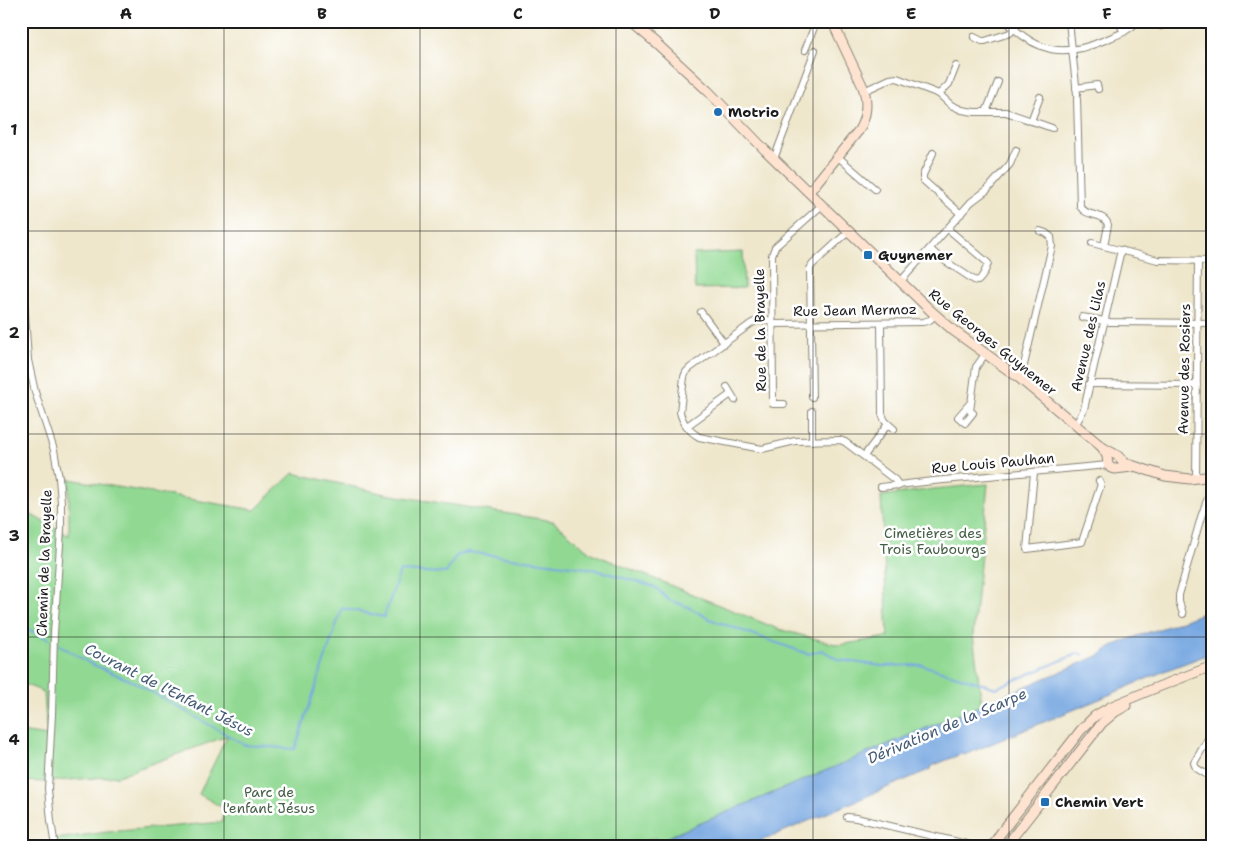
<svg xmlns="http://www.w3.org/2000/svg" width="1233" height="868" font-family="'Shantell Sans',sans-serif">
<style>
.green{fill:#91d993;stroke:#567a58}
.water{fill:#77a7e1;stroke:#4a627e}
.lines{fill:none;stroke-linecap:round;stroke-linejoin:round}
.stream{stroke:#77a7e1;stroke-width:2}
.street-casing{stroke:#868274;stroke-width:8}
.secondary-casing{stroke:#868274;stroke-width:11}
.street{stroke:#fff;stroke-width:6}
.secondary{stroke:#fee3d1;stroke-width:9}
.grid{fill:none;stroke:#1c1c1c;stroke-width:1;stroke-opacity:0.55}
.poi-dot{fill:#1f6fb2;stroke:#fff;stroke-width:2}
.labels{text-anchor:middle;stroke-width:5;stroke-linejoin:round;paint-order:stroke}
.poi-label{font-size:14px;font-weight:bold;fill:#1c1c1c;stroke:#fff;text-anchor:start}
.street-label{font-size:14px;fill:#1c1c1c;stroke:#fff}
.park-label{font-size:14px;fill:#455e46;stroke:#fff}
.water-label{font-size:15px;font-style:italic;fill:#455b75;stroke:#fff}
.neatline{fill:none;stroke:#1c1c1c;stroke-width:2}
.grid-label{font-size:16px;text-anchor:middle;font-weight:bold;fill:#1c1c1c}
</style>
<rect width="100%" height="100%" fill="#fff"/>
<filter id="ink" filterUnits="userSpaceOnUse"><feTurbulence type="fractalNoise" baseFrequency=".02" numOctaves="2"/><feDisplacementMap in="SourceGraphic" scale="10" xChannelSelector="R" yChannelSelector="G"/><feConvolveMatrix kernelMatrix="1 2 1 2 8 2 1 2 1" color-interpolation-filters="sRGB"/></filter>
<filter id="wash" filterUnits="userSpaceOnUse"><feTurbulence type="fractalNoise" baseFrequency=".0096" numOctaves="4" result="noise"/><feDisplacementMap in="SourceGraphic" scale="20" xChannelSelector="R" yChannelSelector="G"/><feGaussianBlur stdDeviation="1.12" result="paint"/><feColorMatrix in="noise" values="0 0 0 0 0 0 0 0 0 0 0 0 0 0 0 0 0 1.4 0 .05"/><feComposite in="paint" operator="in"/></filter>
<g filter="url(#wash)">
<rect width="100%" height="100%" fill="#efe7cc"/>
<g class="green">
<path d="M743,252L744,288L695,289L694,254Z"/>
<path d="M293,473L385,494L553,521L591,553L778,629L839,645L888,637L881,496L934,489L988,484L973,635L986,736L677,847L654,838L632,847H56V839L107,832L223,822V808L199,794L227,736L118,776L45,782L21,781V732L47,736L44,692L21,683V509L69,536V479L255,510Z"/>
</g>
<path class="water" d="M1212,610V653L1167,670L1095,701L964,755L961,754L932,766L931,769L747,847H644L1100,655C1120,638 1155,632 1179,622C1190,618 1200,614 1212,610Z"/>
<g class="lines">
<g class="stream">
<path d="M21,626L49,639"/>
<path d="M58,644L89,663L134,682L245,745L295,749L342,608L384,617L400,571L446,573L456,556L468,552L593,569L655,587L669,600L686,606L712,620L808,654L822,650L839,660L882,666L922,665L996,688L1079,653L1083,655"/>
</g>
</g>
</g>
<g filter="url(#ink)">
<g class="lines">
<defs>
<g id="street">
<path d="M1006,21C1037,53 1064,58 1105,40C1117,35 1129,31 1138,21"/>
<path d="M1118,21L1124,32"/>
<path d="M1154,21L1161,26"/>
<path d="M1069,22L1077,94"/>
<path d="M974,37L982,41H985L1010,33L1021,21"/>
<path d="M805,50L815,25L818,21"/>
<path d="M1076,88L1097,85L1098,89"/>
<path d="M864,91L890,79L897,78L939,94L951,105L962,110L974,112H1006L1052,128"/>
<path d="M939,94L949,84L956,66"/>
<path d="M1077,99L1080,206C1086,218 1105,212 1108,225L1104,246"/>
<path d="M986,112L998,82"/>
<path d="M1031,121L1040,97"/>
<path d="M933,153L923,175V180L961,214"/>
<path d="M837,156L875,189"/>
<path d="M774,159L815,50"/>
<path d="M1092,243L1158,260L1212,261"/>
<path d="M930,249L939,257L974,280L978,281C984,276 986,269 988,263L948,229"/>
<path d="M21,254L28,360L35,392L54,450L59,478L61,502V530L54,633L52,714L48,789L51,821L55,847"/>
<path d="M900,282L971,202L987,190L1010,164L1016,150"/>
<path d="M701,312L724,343"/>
<path d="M1082,317L1110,322L1212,323"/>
<path d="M772,320L757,321L752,323L690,368L686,372L684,377L680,412C682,422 690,432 699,437L762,449L795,441L840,440L845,442L895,480L899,486"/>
<path d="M881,323L882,414L885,421L894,429"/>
<path d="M773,324L923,322L930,320L935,315"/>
<path d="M1018,377L1024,365L1052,246L1051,237L1046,233L1040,231"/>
<path d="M1089,384L1197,385"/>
<path d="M727,387L735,400"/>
<path d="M812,397L810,269L812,265L848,232"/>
<path d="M971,402L958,417L965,423L973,413L970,411L976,367L986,353"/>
<path d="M784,404H773L772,255L775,247L821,206"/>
<path d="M1075,425L1080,417L1084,409L1121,250"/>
<path d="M687,426L731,394"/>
<path d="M812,441V411"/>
<path d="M864,456L888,424"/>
<path d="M1034,472L1027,549L1082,542L1101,484L1099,481"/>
<path d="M1196,479L1198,261"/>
<path d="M881,487L933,481L1108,465"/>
<path d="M1183,614L1179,602V595L1201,517L1212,486"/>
<path d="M1212,732L1194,763L1196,768L1212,778"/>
<path d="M847,817L856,818L979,847"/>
</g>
<g id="secondary">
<path d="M630,21L656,43L708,91L765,150L930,310L954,331L1018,377L1102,447L1118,456L1125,463L1165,476L1190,479L1212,476"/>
<path d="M809,192L859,130C867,116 868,102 863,87L832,21"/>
<path d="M1102,447L1107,456L1108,465L1111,468L1115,469L1132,467"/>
<path d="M992,847L1000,834L1081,730L1095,716L1112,706L1153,689L1212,666"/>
<path d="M1005,847L1102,723L1115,712L1126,706"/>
</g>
</defs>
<use href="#street" class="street-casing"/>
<use href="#secondary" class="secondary-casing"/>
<use href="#street" class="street"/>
<use href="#secondary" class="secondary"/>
</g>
</g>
<path class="grid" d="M224,21V847M420,21V847M616,21V847M813,21V847M1009,21V847M21,231H1212M21,434H1212M21,637H1212"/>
<g class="poi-dot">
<circle cx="718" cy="112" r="5"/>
<rect x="863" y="250" width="10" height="10" rx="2.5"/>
<rect x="1040" y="797" width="10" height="10" rx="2.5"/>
</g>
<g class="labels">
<g class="poi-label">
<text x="728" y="117">Motrio</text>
<text x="878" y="260">Guynemer</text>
<text x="1055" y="807">Chemin Vert</text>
</g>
<g class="street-label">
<text transform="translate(855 310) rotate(-1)" y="5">Rue Jean Mermoz</text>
<text transform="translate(760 330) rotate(-91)" y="5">Rue de la Brayelle</text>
<text transform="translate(1088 336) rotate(-77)" y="5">Avenue des Lilas</text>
<text transform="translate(993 342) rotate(39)" y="5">Rue Georges Guynemer</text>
<text transform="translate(1184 369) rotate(-89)" y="5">Avenue des Rosiers</text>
<text transform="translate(993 463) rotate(-5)" y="5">Rue Louis Paulhan</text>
<text transform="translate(44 563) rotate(-88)" y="5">Chemin de la Brayelle</text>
</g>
<g class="park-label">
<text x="933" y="538">Cimetières des<tspan x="933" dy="16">Trois Faubourgs</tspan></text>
<text x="269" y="797">Parc de<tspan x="269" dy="16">l'enfant Jésus</tspan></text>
</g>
<g class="water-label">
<text transform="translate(169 690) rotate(27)" y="5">Courant de l'Enfant Jésus</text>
<text transform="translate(947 726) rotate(-23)" y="5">Dérivation de la Scarpe</text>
</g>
</g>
<rect width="1233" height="868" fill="none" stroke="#fff" stroke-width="55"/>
<rect x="28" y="28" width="1178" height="812" class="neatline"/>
<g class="grid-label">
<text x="126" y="19">A</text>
<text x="322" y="19">B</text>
<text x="518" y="19">C</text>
<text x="715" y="19">D</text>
<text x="911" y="19">E</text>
<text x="1107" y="19">F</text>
<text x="14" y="135">1</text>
<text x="14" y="338">2</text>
<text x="14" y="541">3</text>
<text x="14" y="745">4</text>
</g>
</svg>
